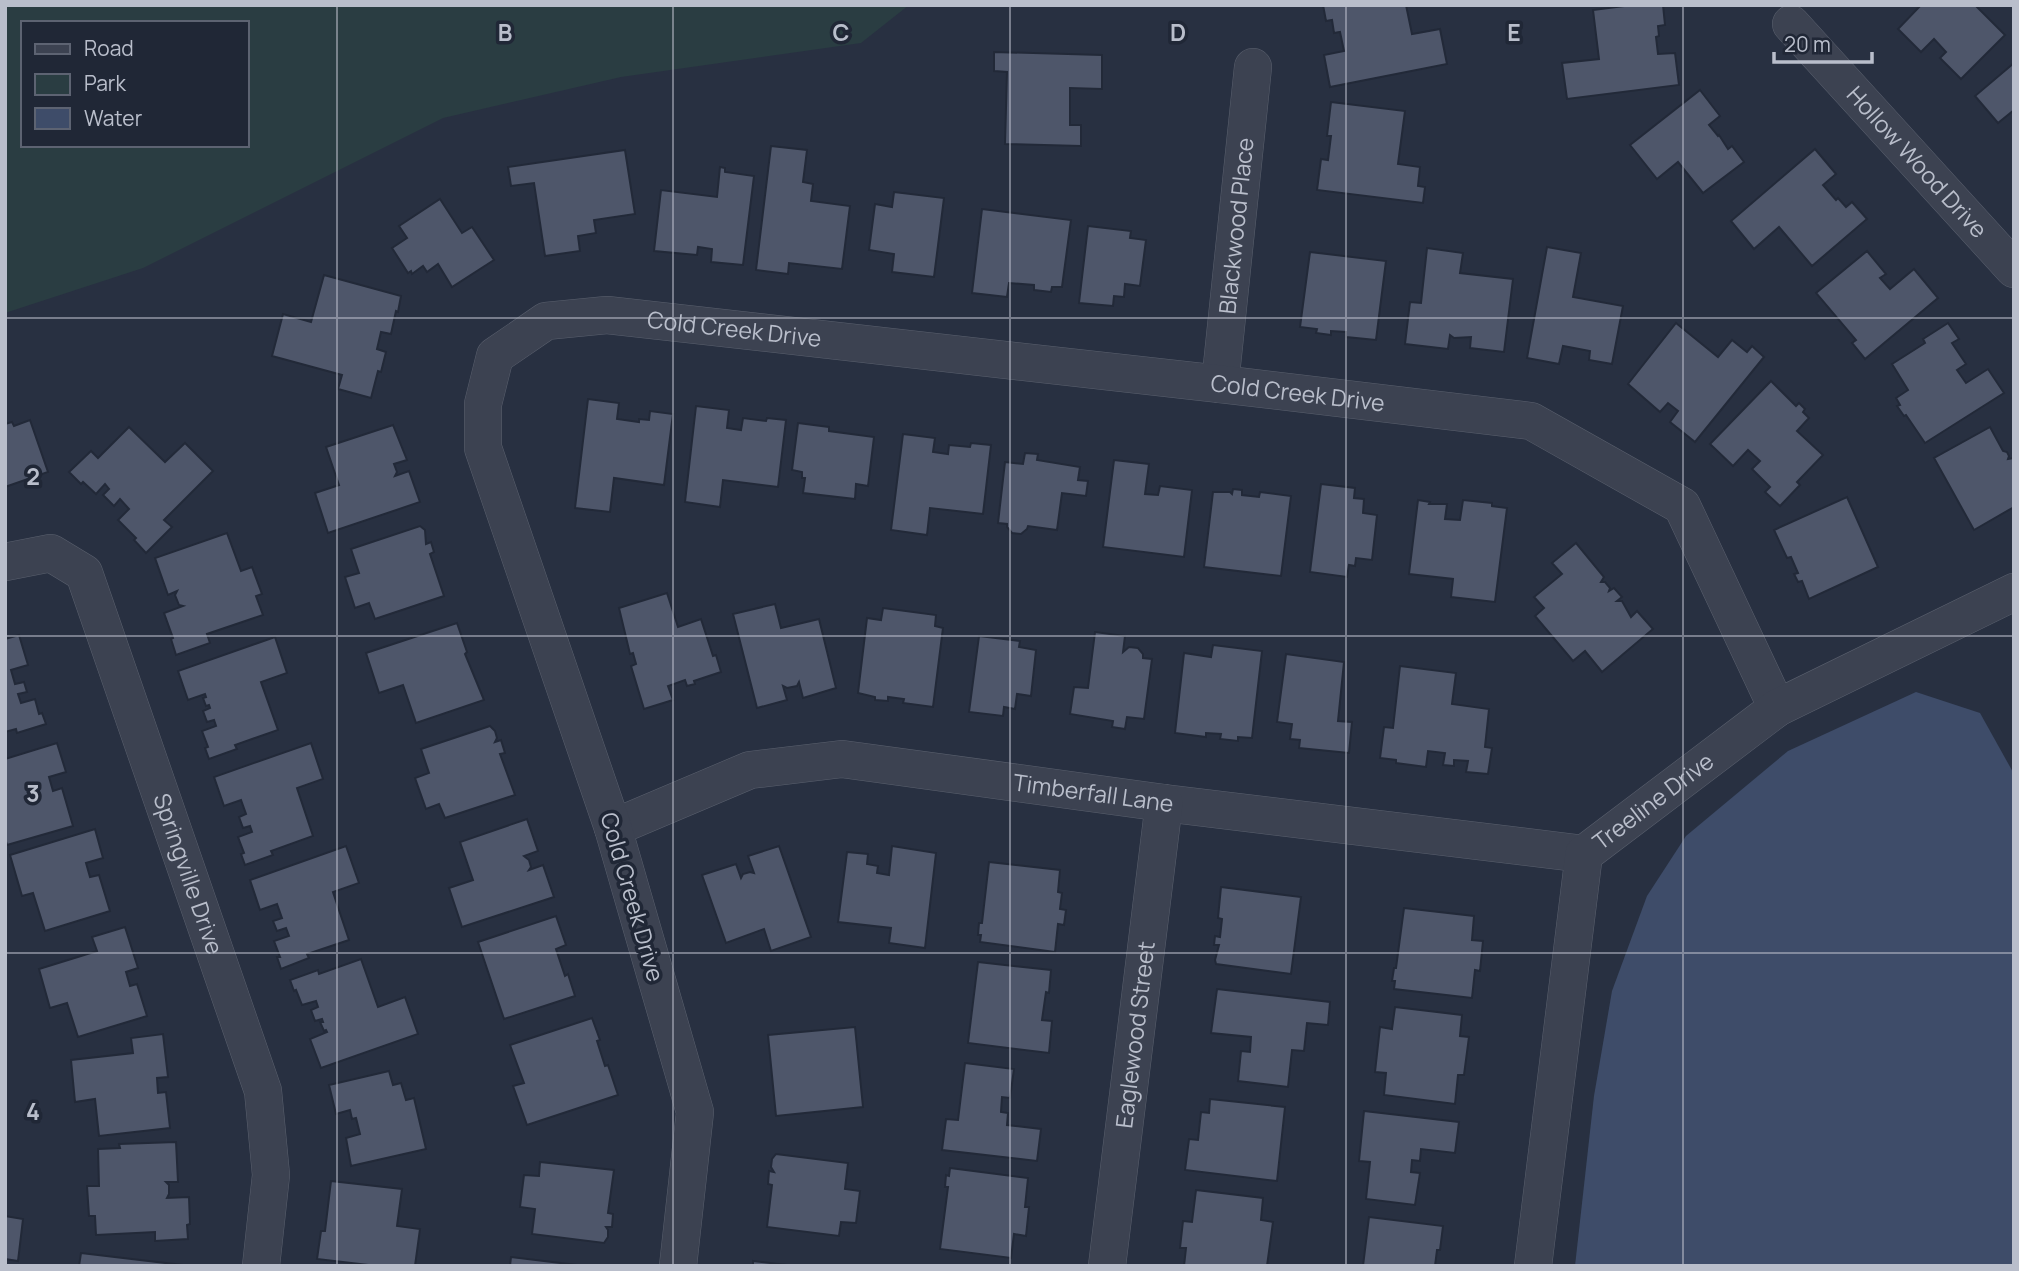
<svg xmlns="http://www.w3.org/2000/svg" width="2019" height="1271" font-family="Manrope,sans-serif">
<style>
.green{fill:#2a3d42;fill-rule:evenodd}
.water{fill:#3e4c69}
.building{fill:#4e566a;stroke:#222938;stroke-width:2}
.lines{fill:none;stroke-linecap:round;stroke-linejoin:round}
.minor-casing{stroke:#5a606e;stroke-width:38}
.minor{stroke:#3c4251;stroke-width:37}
.grid{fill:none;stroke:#b9becb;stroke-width:2;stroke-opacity:0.55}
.labels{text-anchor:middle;stroke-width:7;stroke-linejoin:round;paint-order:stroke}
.street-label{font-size:23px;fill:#b9becb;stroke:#202736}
.grid-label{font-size:23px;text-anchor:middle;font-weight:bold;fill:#b9becb;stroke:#202736;stroke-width:7;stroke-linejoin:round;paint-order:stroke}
</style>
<rect width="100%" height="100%" fill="#283041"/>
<path class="green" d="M5,5H909L861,43L621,77L443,118L143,268L5,313ZM23,23H247V145H23Z"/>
<path class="water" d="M1916,692L1980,713L2014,774V1266H1575L1594,1096L1612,991L1647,896L1686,836L1788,751Z"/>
<g class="building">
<path d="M1323,5H1406L1412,34L1440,29L1447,64L1330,87L1324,55L1344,51L1340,32L1334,33L1332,20L1326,21Z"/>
<path d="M1632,5H1663L1665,25L1658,26L1659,36L1656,37L1658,54L1675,53L1679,85L1567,99L1562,63L1599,59L1593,10Z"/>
<path d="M1921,5H1975L2005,35L1961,79L1940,58L1946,52L1934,39L1921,52L1898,29Z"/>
<path d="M994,52L1102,55V89L1070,88V125H1081V146L1005,144L1007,72L994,71Z"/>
<path d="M2014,63V110L1998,123L1975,96Z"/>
<path d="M1700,90L1720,116L1709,125L1718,136L1719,135L1728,149L1732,146L1744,162L1703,193L1678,162L1657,179L1630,145Z"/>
<path d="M1331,102L1405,111L1398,164L1420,167L1418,186L1425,187L1423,203L1317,190L1321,159L1328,160L1331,136H1327Z"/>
<path d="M771,146L807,150L803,182L813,184L811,201L850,206L842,269L789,263L788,274L756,270Z"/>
<path d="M1815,149L1836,174L1823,185L1836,200L1838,198L1846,207L1852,202L1867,219L1812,266L1779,227L1754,249L1731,221Z"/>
<path d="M625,150L635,214L594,220L596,233L578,236L580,251L545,256L534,183L511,186L508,167Z"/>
<path d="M720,167L725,168V172L754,176L743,265L711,262L712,249L698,247L697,255L654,251L661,190L717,197Z"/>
<path d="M894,192L944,198L934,277L892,272L894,254L869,250L875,204L892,207Z"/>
<path d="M440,199L462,233L472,227L494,260L452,287L438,264L427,272L423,266L412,274L411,271L408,273L392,248L407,238L399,226Z"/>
<path d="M982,209L1071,220L1062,287H1052L1051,292L1034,290V285L1009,283L1007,297L972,293Z"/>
<path d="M1088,226L1131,231L1130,238L1146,240L1140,286L1125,284L1124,297L1114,296L1113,306L1079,303Z"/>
<path d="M1547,247L1581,253L1573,297L1623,306L1612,364L1589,360L1590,351L1563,346L1559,364L1527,358Z"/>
<path d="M1427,248L1463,253L1460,273L1513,279L1504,352L1470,348L1471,337L1454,338L1450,335L1448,349L1405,344L1410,302L1421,303Z"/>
<path d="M1867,251L1886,274L1880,278L1890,289L1914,269L1938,298L1865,359L1852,343L1856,340L1816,293Z"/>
<path d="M1310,252L1386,261L1376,340L1346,337V332L1331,331V335L1316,333L1317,329L1300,327Z"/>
<path d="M324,275L401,296L398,312L396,311L391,334L381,332L377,349L386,352L381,372L378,371L371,398L338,389L342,375L272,356L283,314L311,322Z"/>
<path d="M1676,323L1718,357L1732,340L1747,352L1752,346L1764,357L1695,442L1670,422L1678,411L1668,403L1660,412L1628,384Z"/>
<path d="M1948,323L1959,339L1952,343L1966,364L1957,370L1966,383L1988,369L2004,393L1925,443L1906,415L1904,416L1897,406L1900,405L1896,398L1908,390L1892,364L1925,343L1923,339Z"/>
<path d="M1771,381L1796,406L1799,403L1805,409L1803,412L1809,418L1797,431L1823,455L1797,482L1800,485L1780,506L1765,492L1770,487L1752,469L1760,461L1748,450L1733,466L1710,444Z"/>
<path d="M588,399L619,403L617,419L639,422V419L649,420L650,411L673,414L664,485L614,478L610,512L575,508Z"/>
<path d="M696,406L729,410L727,428L741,430L743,418L766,421L767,418L786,420L778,487L723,480L720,507L685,502Z"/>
<path d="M30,420L48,472L5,487V424L12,422L14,426Z"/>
<path d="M798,423L829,427V431L874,437L868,486L856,484L855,499L803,493L805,478H802V472L792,470Z"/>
<path d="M393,425L407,460L394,464L397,472L395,476L409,471L420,502L328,533L315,493L339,485L326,447Z"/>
<path d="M129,427L165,462L185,443L213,471L164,520L172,527L146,553L134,540L136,538L118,520L129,509L120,499L114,506L103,495L109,489L105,484L96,494L83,482L81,484L69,472L91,451L98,458Z"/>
<path d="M1990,427L2003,451L2007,452L2009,456L2008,459L2014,458V507L1974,530L1934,458Z"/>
<path d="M903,434L935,438L933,452L948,454L949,445L970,447L971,443L991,445L983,514L930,508L927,535L891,530Z"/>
<path d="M1025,453L1038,454L1037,460L1080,467L1078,480L1088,481L1086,496L1062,493L1057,530L1028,526L1027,529L1021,534L1012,533L1007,527V524L998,523L1005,462L1023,464Z"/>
<path d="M1114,460L1149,464L1145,494L1158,495L1160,486L1192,490L1184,557L1103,547Z"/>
<path d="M1321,484L1355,488L1354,498L1364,499L1363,513L1377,515L1372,560L1356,558L1355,566L1349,565L1347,577L1310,572Z"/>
<path d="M1233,489L1242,490V495L1259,497L1260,492L1291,496L1281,576L1204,567L1213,492H1230L1232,494Z"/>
<path d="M1847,497L1878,567L1809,599L1802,581L1798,582L1794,574L1798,573L1791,557L1787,558L1774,530Z"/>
<path d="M1418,500L1430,502L1429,504H1447L1445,519L1460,520L1463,500L1492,503V506L1507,508L1495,602L1451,597L1453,579L1409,574Z"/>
<path d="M420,526L425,530L426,544L431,542L434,552L430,554L444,596L375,619L369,603L355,608L345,577L359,573L351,549Z"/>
<path d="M227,533L241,571L252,567L262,594L256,596L263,615L207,634L210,643L176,655L171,639L173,638L164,613L183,606L179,605L175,595L177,591L168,595L155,558Z"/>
<path d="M1576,543L1604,577L1601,582H1605L1610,588L1609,591L1614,588L1622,597L1617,601H1622L1631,617L1637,611L1653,629L1602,672L1585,651L1573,661L1535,616L1544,608L1534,597L1562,574L1552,563Z"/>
<path d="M667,593L678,627L701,619L713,656L716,655L721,672L694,681L695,684L687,686L685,680L668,686L673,700L644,709L631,666L636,664L633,653L630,654L619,608Z"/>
<path d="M775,604L781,628L819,619L836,688L803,698L799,682L797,686L787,688L783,686L787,700L757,708L733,614Z"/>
<path d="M883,608L936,615L935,626L943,628L933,707L903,703L904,699L888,697V701L875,700V697L858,693L867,618L881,620Z"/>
<path d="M457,623L467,652L465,654L484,700L416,723L403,685L379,693L366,653Z"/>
<path d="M1095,632L1125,636L1123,652L1129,647L1138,648L1143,654V658L1152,659L1144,719L1127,717L1125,729L1112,727L1113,721L1070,714L1074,687L1088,688Z"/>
<path d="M19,635L28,665L11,670L15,684L24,682L27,692L18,694L21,703L35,699L39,714L42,713L46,724L17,733L16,729L5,732V639Z"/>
<path d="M979,636L1020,641L1019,647L1036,650L1031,696L1017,694L1015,709L1004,707L1003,716L969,712Z"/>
<path d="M275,637L287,673L261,682L278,730L235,745L237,749L209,759L205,748L208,747L202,731L216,726L214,720L207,722L203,711L210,708L209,705L206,706L203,698L206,697L205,694L188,700L178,671Z"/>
<path d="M1213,645L1262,651L1252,738L1238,737V741L1220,739L1221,734L1206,733V737L1175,733L1184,653L1211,657Z"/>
<path d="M1286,654L1344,662L1338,721L1352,722L1349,753L1299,748L1300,740L1290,739L1292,724L1277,722Z"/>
<path d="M1400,666L1456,673L1452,704L1489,709L1485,747L1492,748L1488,774L1466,772L1468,761L1454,760V766L1443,765L1445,753L1428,751L1426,767L1396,763V760L1380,758L1384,727L1393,728Z"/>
<path d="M490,726L495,731L497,738L495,742L501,740L505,753L500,754L515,795L445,818L439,804L426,809L415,778L429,773L421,749Z"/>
<path d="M57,743L66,772L49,777L53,791L62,788L73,826L7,845L5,838V759Z"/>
<path d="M311,743L323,779L297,788L313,836L271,851L273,855L245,865L241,854L244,853L238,837L252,832L250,826L243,828L239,817L246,814L241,800L224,806L214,777Z"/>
<path d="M527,819L538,851L524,856L529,860L531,867L529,870L543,865L554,897L462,927L449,888L473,880L460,842Z"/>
<path d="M95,829L103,858L86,863L90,877L99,875L110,911L45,931L33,893L22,896L10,855Z"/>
<path d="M346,846L359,883L333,892L349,940L307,954L309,958L281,969L277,957H280L274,941L289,936L286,928L277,931L273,921L282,918L277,904L260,910L250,880Z"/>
<path d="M779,846L811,937L771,951L764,929L726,943L702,875L736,864L741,878L743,874L750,872L754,873L748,856Z"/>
<path d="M892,846L936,853L925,948L889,943L891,928L838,922L847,852L868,854L867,864L878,866L877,873L889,875Z"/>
<path d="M989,862L1060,870L1058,892L1062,893L1060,909L1066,910L1064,925L1058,924L1055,952L980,942L981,935H978L979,923H982Z"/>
<path d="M1221,887L1301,897L1291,974L1216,964L1215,960L1219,945H1214L1215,936L1220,937L1222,919L1218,918Z"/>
<path d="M1404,908L1474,916L1472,940L1483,941L1480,971L1475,970L1472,998L1394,989L1395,981H1392L1394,968H1396Z"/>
<path d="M556,916L566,945L556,949L565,976L568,974L575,996L504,1019L478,942Z"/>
<path d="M125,927L138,968L126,972L130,986L137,984L147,1016L78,1037L67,1003L50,1008L39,969L97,951L92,937Z"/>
<path d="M361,959L378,1007L405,997L418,1034L321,1068L310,1039L327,1032L326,1030L324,1031L320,1022H323L322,1019L315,1021L311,1010L318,1007L316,1001L302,1005L296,990L294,991L290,980L318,970L319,974Z"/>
<path d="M978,962L1051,970L1049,993L1046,992L1042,1020L1052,1021L1049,1053L968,1043Z"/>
<path d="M1217,989L1330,1002L1328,1025L1307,1023L1304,1051L1292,1050L1288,1087L1238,1081L1241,1051L1250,1052L1251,1037L1211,1033Z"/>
<path d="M1395,1007L1462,1015L1460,1036L1469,1037L1464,1075H1458L1455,1104L1384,1095L1386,1073L1375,1072L1380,1027L1392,1029Z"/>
<path d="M592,1018L600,1040L597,1041L605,1066L608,1065L618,1095L527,1125L513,1086L524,1083L510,1045Z"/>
<path d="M855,1027L863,1107L776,1116L768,1035Z"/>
<path d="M163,1034L168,1077L157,1078L158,1093L166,1092L170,1128L99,1136L95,1099L75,1102L71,1060L133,1053L131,1038Z"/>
<path d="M965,1063L1014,1069L1010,1098L1002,1097L1001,1112L1008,1113L1007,1125L1041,1129L1037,1161L942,1150L946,1119L958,1120Z"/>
<path d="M389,1071L393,1085L401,1083L406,1100L414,1098L426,1149L351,1166L346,1138L360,1134L356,1118L352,1119L350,1110L336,1114L329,1085Z"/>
<path d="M1210,1099L1285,1107L1277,1181L1185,1170L1189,1139L1198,1140L1201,1112L1209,1113Z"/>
<path d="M1364,1111L1459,1122L1455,1153L1421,1149L1420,1161L1412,1160L1411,1172L1420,1173L1415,1205L1366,1199L1370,1162L1359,1161Z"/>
<path d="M176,1142L178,1182H166L169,1185V1194L167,1198L189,1197L190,1224L187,1225L188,1239L155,1241V1232L96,1235L95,1216H89L87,1186H99L98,1149L120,1148L119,1144Z"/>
<path d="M776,1154L848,1163L845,1189L860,1191L856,1223L841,1222L839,1236L767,1227L772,1185L768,1184L769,1171L774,1172L771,1167L772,1159Z"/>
<path d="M540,1162L614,1170L608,1213L613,1214L612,1227H606L608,1230V1237L604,1243L532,1234L535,1209L520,1207L524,1175L539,1176Z"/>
<path d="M950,1168L1028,1178L1025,1207H1029L1026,1236L1014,1234L1011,1258L940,1249L948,1187H945L946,1175L949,1176Z"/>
<path d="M331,1181L402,1189L397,1226L420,1229L415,1266H377L317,1259L321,1231H325Z"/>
<path d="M1196,1190L1263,1198L1261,1220L1273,1222L1267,1266H1184L1186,1248H1180L1183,1221L1192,1222Z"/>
<path d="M5,1216L23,1219L18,1261L5,1259Z"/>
<path d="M1369,1217L1443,1226L1440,1250H1437L1435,1266H1363Z"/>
<path d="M81,1253L182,1265V1266H79Z"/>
<path d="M511,1257L585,1266H510Z"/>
<path d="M753,1261L795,1266H753Z"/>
</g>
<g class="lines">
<defs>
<g id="minor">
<path id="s1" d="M1791,24L2014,269"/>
<path id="s2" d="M1220,384L1253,67"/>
<path id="s3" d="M5,562L51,553L84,573L263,1091L271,1175L261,1266"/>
<path id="s4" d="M613,828L750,770L842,759L1164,803L1584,854"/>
<path id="s5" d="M678,1266L695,1112L613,828L483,448V404L495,356L546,321L607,315L1220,384L1531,421L1682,506L1777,708"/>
<path id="s6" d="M1107,1266L1164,803"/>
<path id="s7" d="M1533,1266L1584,854L1777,708L2014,592"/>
</g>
</defs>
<use href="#minor" class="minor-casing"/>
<use href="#minor" class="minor"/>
</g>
<path class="grid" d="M337,5V1266M673,5V1266M1010,5V1266M1346,5V1266M1683,5V1266M5,318H2014M5,636H2014M5,953H2014"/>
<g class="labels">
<g class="street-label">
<text dy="8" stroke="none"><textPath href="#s1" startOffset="187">Hollow Wood Drive</textPath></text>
<text dy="8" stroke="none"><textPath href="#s2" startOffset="159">Blackwood Place</textPath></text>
<text dy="8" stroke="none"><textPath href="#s5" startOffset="1197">Cold Creek Drive</textPath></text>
<text dy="8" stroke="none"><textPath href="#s5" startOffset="1764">Cold Creek Drive</textPath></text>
<text dy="8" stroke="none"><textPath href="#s4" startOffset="495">Timberfall Lane</textPath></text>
<text dy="8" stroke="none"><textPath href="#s7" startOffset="502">Treeline Drive</textPath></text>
<text dy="8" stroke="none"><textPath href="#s3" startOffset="404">Springville Drive</textPath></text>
<text transform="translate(632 897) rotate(74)" y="8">Cold Creek Drive</text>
<text dy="8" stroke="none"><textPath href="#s6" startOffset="233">Eaglewood Street</textPath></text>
</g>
</g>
<g class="grid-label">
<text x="505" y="41">B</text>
<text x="841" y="41">C</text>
<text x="1178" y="41">D</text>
<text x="1514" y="41">E</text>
<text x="33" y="485">2</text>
<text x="33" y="802">3</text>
<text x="33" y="1120">4</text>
</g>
<rect width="2019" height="1271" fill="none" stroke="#b9becb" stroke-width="14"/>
<rect x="21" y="21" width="228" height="126" fill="#202736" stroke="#5d6372" stroke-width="2"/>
<rect x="35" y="44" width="35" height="10" fill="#3c4251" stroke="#5d6372" stroke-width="2"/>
<text x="84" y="56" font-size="21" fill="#b9becb">Road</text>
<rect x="35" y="74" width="35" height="21" fill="#2a3d42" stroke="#5d6372" stroke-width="2"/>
<text x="84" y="91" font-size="21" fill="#b9becb">Park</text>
<rect x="35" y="108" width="35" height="21" fill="#3e4c69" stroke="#5d6372" stroke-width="2"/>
<text x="84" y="126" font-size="21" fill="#b9becb">Water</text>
<path d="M1774 52v10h98v-10" fill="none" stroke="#b9becb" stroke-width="3.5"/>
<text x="1784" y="52" font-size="21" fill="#b9becb" stroke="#202736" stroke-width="5" paint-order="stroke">20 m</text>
</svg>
